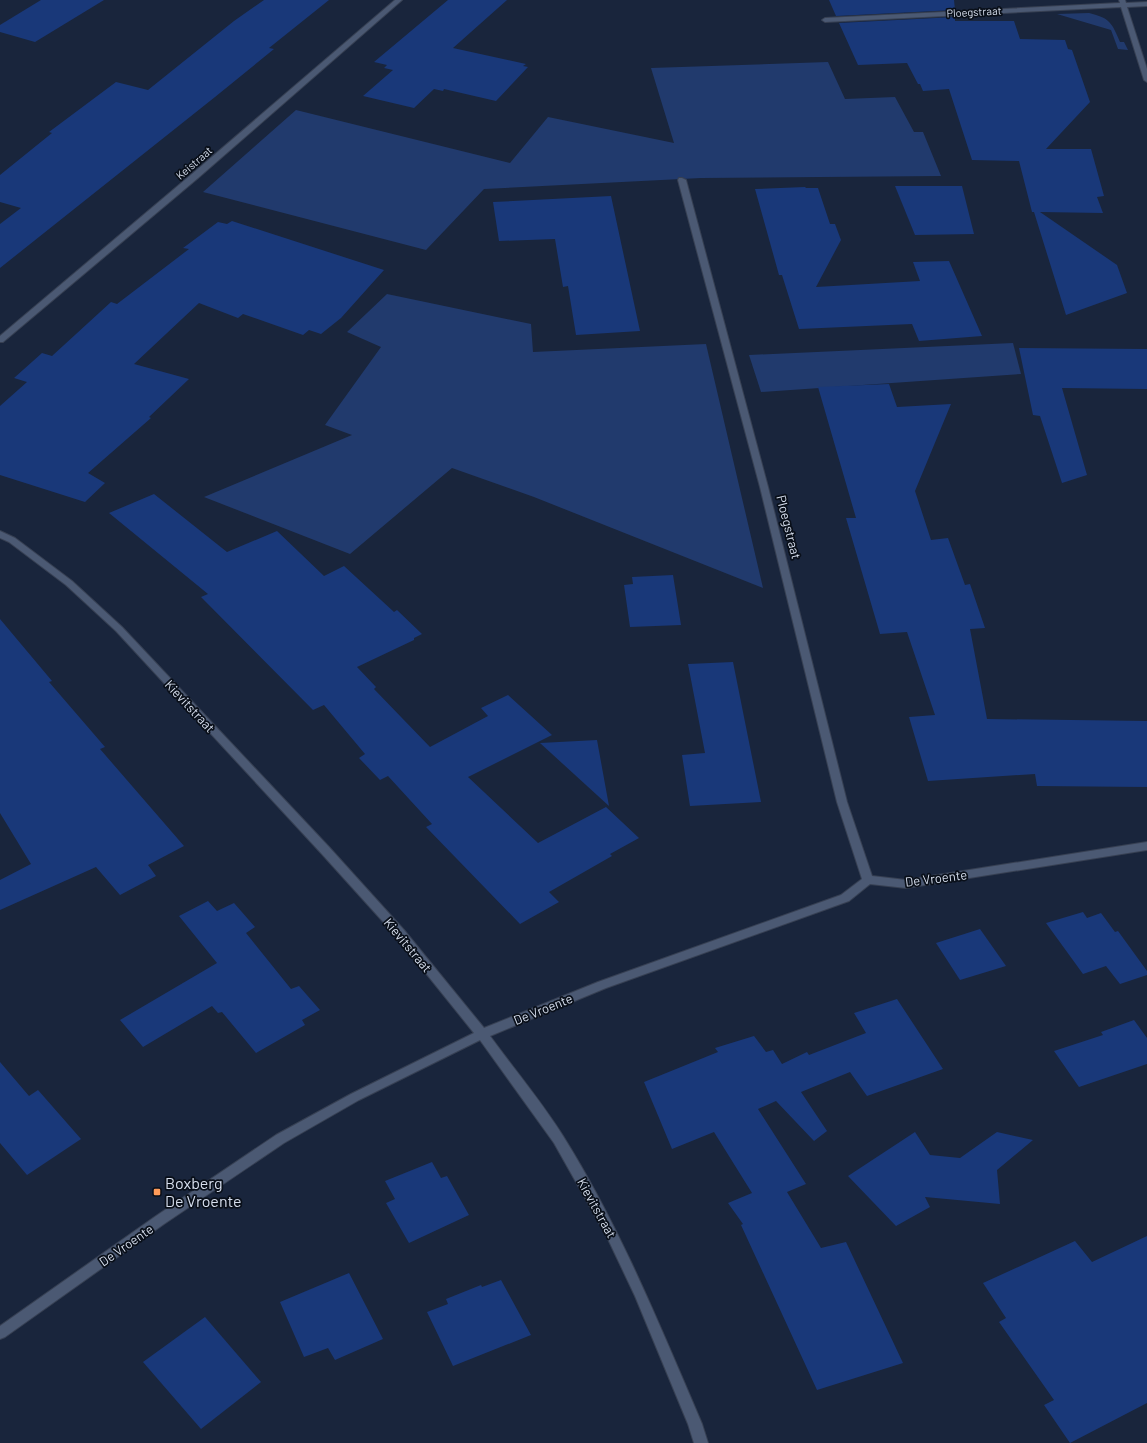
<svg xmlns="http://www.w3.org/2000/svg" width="1147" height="1443" font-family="Barlow,sans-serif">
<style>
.green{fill:#213a6d}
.building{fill:#193879}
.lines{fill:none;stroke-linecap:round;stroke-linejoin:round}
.minor-casing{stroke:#374053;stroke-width:2}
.minor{fill:#4b5973;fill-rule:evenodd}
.poi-dot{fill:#fe9b59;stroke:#090f19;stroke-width:1.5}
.labels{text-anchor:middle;stroke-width:3.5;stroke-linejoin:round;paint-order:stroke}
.far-street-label{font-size:11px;fill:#d7dfee;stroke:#090f19}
.street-label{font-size:13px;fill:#d7dfee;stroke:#090f19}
.near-poi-label{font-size:16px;fill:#d7dfee;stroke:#090f19;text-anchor:start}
</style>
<rect width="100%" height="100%" fill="#19253c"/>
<g class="green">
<path d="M1089,13C1110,18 1112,23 1120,42H1124L1128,50L1118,49L1111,30L1057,14Z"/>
<path d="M828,62L845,99L895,97L914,132H923L941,176L701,178L484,189L426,250L203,192L296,110L510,163L548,117L674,143L651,68Z"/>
<path d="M387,294L531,324L533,352L706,344L763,588L534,497L452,468L350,554L204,497L352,435L325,425L381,347L347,332Z"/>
<path d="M1013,343L1021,374L761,392L749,355Z"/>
</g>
<g class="building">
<path d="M41,0H104L35,42L0,32V25Z"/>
<path d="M264,0H329L269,48L274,49L215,97L0,268V224L21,208L0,202V175L52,133L49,132L116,82L148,90L234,21Z"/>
<path d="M448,0H507L453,48L526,64L523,66L528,67L496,101L444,89L443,91L434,89L414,108L363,96L393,70L384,68L387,65L374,62Z"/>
<path d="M829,0H954L955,10L836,16Z"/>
<path d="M955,17V21H1014L1020,39L1065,40L1068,49L1072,50L1090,102L1046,149H1091L1104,196L1097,197L1103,213L1040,212L1117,265L1127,293L1066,315L1034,212H1032L1019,161L972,160L949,89L923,91L920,84H918L907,63L858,65L839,23Z"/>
<path d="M895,186H962L974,234L915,235Z"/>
<path d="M805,187L806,188H818L830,224H835L841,240L816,287L920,281L913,262L949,261L982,336L919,341L912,324L799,329L782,275H779L755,189Z"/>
<path d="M611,196L640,331L576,335L568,286L563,287L555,239L499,241L493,202Z"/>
<path d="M232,221L384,270L341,318L321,334L309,330L303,335L243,314L238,318L199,303L134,364L189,379L149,417L151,418L88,473L105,483L85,502L0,475V406L27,382L14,378L42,353L52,356L111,302L117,304L189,249L183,248L218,222L227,224Z"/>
<path d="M1019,348L1147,349V389L1062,388L1087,475L1062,483L1040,416L1033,415Z"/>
<path d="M889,384L897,407L951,404L915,491L931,540L948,538L965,585L970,584L985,628L970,629L987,719L1147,721V787L1037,786L1035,774L928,781L909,717L935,715L907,632L880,634L846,518H856L818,387Z"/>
<path d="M154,494L227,552L277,531L324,576L344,566L394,612L397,610L422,634L414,638V640L357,667L376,687L374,689L430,747L488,716L481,708L508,695L552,735L468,777L538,843L606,807L639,838L610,854L612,856L549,892L559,902L520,924L426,827L432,824L388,776L380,780L359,758L365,754L324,705L313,710L201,597L208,594L109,513Z"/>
<path d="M673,575L681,625L630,627L624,585L633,584L632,577Z"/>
<path d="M0,619L52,681L49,682L105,747L100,749L184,846L148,865L156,876L120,895L96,867L0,910V880L31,864L0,813Z"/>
<path d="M733,662L761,802L690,806L682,755L705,753L688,664Z"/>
<path d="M597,740L609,806L540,743Z"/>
<path d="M208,901L217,911L234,903L255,927L246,933L291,989L299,986L320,1010L302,1020L305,1025L256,1053L222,1012L218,1013L212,1006L143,1047L120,1020L217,963L179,916Z"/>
<path d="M1083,912L1087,918L1101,913L1115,932L1118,931L1147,971V975L1120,984L1106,966L1083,974L1046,923Z"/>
<path d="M980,929L1006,966L960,980L936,943Z"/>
<path d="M897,999L943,1069L867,1096L850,1072L801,1092L827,1131L814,1141L776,1101L758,1109L806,1184L787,1192L821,1248L846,1242L903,1363L817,1390L741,1225L743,1224L728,1203L752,1193L714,1132L672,1149L644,1082L718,1052L715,1048L754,1036L766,1052L773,1050L782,1064L807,1052L809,1055L866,1033L854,1013Z"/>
<path d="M1134,1020L1147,1038V1064L1079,1087L1054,1051L1103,1035L1101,1032Z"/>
<path d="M0,1062L29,1096L38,1090L81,1139L27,1175L0,1143Z"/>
<path d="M915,1132L930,1155L960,1158L997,1132L1033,1140L997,1170L1000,1204L925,1197L930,1207L896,1226L848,1176Z"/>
<path d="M432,1162L441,1178L447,1176L469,1215L409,1243L386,1203L395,1199L385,1181Z"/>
<path d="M1147,1236V1403L1070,1443L1044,1405L1054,1400L999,1322L1006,1318L983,1283L1075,1241L1092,1262Z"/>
<path d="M349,1273L383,1339L335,1360L328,1348L304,1357L280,1302Z"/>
<path d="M501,1280L531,1335L453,1366L427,1312L448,1304L446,1299L481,1285L482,1287Z"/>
<path d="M205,1317L261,1382L201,1429L143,1362Z"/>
</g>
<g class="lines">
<defs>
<g id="minor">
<path d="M395,0H402L198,178L3,342H0V336L192,174Z"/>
<path d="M1119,0H1125L1126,3L1147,2V6L1127,7L1147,69V82L1144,80L1121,7L825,22L822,20L825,18L1120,3Z"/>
<path d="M679,178H682L686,180L768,487L847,802L872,876L906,880L1147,842V850L906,888L870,884L849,901L606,988L490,1036C514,1069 541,1101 563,1136C620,1227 660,1326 702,1424L708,1443H694L688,1424L635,1296L607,1237L554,1143L480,1040L359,1100L284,1143L164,1224L5,1337L0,1339V1326L156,1216L276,1135L351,1094L474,1033L396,936L321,853L116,631L66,585L9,542L0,538V531L15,538L72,581L122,627L329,847L404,930L484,1028L598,982L841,895L862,879L837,802L760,487L678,180Z"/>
</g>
</defs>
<use href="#minor" class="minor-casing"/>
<use href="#minor" class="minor"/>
</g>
<rect class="poi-dot" x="153" y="1188" width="8" height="8" rx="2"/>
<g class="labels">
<g class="far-street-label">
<text transform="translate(974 12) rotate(-3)" y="4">Ploegstraat</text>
<text transform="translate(194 163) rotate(-41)" y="4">Keistraat</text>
</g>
<g class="street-label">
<text transform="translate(789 527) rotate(76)" y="5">Ploegstraat</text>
<text transform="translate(190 706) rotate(47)" y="5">Kievitstraat</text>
<text transform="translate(936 878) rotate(-7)" y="5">De Vroente</text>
<text transform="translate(408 945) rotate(50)" y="5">Kievitstraat</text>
<text transform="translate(543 1009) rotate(-22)" y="5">De Vroente</text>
<text transform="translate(597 1208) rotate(61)" y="5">Kievitstraat</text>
<text transform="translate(126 1245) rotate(-35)" y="5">De Vroente</text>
</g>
<g class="near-poi-label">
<text x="165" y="1189">Boxberg<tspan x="165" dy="18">De Vroente</tspan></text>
</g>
</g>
</svg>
